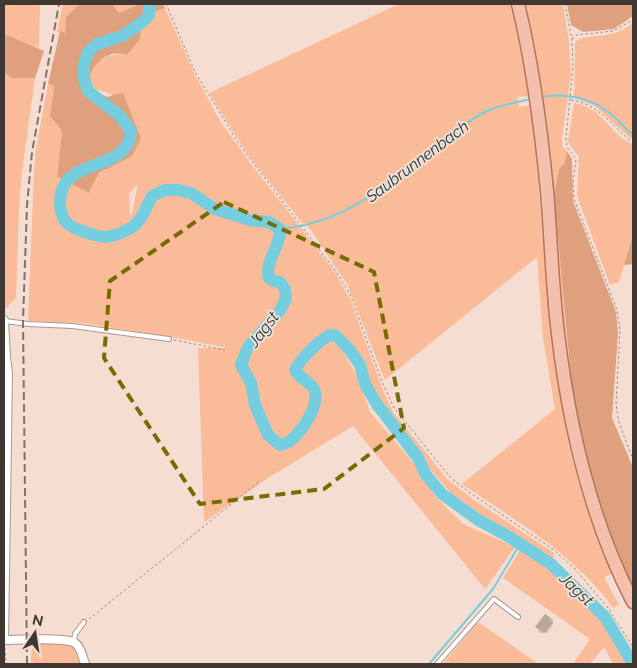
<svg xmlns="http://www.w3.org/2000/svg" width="637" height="668" font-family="Raleway,sans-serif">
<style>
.green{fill:#fabb99;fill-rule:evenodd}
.forest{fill:#dfa07e}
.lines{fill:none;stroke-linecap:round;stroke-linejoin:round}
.stream{stroke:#75cedf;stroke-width:2}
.river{stroke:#75cedf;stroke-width:12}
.building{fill:#b7a996;filter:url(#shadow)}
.service-casing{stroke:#ad978c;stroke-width:6}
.minor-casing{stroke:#ad978c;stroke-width:10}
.primary-casing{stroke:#b0755e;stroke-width:15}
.path{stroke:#9a8a81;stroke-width:1;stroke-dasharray:2.5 2.5;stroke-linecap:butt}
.service{stroke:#fff;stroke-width:4}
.minor{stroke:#fff;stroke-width:8}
.primary{stroke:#f4c0ad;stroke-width:12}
.rail{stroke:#81736b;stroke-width:2;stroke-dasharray:8 4;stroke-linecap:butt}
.marked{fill:none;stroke:#776b04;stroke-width:4;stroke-dasharray:10 6;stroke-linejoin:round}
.labels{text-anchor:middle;stroke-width:4;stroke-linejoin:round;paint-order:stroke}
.water-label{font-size:16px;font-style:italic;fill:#0c373f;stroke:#f5ded1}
</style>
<defs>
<filter id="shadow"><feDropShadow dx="3.5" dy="3.5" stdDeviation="1" flood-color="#0004"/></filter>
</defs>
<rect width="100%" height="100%" fill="#f5ded1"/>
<g class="green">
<path d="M4,4H40L39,48L10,36L4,35Z"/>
<path d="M63,4H80L65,33L57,32Z"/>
<path d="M112,4H136V5L119,13Z"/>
<path d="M399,4H512L530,96L517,97L519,107L531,105C544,217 545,330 568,440C577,486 594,530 612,574L604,577L619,605L613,608C574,554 516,521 462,484L555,409L543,338L537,257L385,380L347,284L306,223L303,224L248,155L209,93Z"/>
<path d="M520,4H563L569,42L571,73L562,140L563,147L567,151L565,162L559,169L554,195L573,387L574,415Z"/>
<path d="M165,8L194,73L220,121L251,164L335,272L351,301L382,388L393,412L447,479L474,500L554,553L553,559L453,500L450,492L427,466L378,400L356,351L346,337L339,336L333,344H339L358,378L370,412L421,472L435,496L463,524L515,547L485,589L353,426L268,478L204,522L198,348H227L167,336L81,323L28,321L34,170L36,149L48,84L54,86L50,116L62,131L57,177L89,193L99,174L114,165L127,105L123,94L113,95L90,87L88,80C99,59 103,54 128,54L140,39L141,27L154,12ZM138,184L132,213L130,215L129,194Z"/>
<path d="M633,23V139L629,137L595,106L574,98L575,42C583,36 588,37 598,36C611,35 623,31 633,23Z"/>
<path d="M4,72L12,78H35L22,172L19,210L16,298L4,310Z"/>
<path d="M574,103C604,107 613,140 633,144V235L619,282L610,285L577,196L579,157L568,142Z"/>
<path d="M522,547L550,566L596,613L613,636L627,664H613L604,647L590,664H573L590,639L503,578Z"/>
<path d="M478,622L539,664H443Z"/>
<path d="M32,642L69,644L79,651L83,664H31Z"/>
</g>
<g class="forest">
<path d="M80,4H112L119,13L139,4H163L165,8L154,12L141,27L140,39L128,54C124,54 116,53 112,54C97,58 88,76 86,89L108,97L113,95L123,93L141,138L132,156L99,173L89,193L57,177L62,131L50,116L54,86L48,84L60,31L65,33L66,17Z"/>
<path d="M567,4H633V16L614,29L583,32L571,25Z"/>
<path d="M4,35L10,36L44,51L35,78H12L4,72Z"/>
<path d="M567,151L572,159L573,201L616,312L618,333L612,418L632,465L633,474V591L617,559L591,485L576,428L554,195L559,169L565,162Z"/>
<path d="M633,235V264L624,265Z"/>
</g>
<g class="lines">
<g class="stream">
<path d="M541,97C563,93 589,97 607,111C617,118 624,128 633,135"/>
<path d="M280,229C347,223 389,183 439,143C454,132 470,119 487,111C501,105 517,102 531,99"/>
<path d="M429,664L493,589L520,544"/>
</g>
<path class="river" d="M150,4L149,15L141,23L122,36L97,44L88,52L84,65V79L88,91L120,116L131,131C130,138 129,144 124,149C106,170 61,162 60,202C60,225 72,228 91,234C95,235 101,237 106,237C114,236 124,232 131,228C143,220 146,207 152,196L165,190H178L191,193L215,209L250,220L269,222L280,229C281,247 264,261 269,278L274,281L280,282L285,289L286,299L279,312L248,347L241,365L251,383L255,405L268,435L280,445C284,444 288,443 291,440C302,431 321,405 314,389C310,382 299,378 295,370C301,358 318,342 329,335L336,336L349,349L360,365L365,384L376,403L418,458L426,475L442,494L478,520L511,538L551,564L605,617L633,664"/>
</g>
<path class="building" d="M545,614L551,618L541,631L535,627Z"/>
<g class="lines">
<defs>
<g id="service">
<path d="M5,321L28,324L72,326L169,339"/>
<path d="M74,642L75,634L84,622"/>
<path d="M437,664L494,599L518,617"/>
</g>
<g id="minor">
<path d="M4,320L6,357L8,373L4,640"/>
<path d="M4,640C17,640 65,637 75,643C81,647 83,658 85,664"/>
</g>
<path id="primary" d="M518,4C533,65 541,128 547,191C551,238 552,286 558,334C569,427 590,519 633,602"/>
</defs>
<use href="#service" class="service-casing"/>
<use href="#minor" class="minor-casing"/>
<use href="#primary" class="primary-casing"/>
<g class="path">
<path d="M166,4L195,72L239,144L335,270L350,294L381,379L394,408L450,477L469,492L554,550L575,569L608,608L633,647"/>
<path d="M565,4L572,40L573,67L566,138L567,147L576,159L573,184L574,199L617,310L620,330L616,404L619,423L633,460"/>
<path d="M572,39L577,35L613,31L633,20"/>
<path d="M571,100C596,103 612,124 629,140L633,141"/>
<path d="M174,340L225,350"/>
<path d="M89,619L260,481"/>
<path d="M5,648L6,664"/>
</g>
<use href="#service" class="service"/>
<use href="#minor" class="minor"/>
<use href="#primary" class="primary"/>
<path class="rail" d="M27,664L23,321L27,205L32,152L59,4"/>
</g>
<path class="marked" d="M224,202L374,272L404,428L324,489L200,504L104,358L110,281Z"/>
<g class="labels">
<g class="water-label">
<text transform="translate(417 161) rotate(-37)" y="6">Saubrunnenbach</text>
<text transform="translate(263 329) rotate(-53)" y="6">Jagst</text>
<text transform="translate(577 589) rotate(44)" y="6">Jagst</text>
</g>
</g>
<rect width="637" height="668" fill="none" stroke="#403732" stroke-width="10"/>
<g transform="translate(35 633) rotate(13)" stroke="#f5ded1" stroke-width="4" paint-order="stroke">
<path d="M0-4L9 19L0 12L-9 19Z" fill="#403732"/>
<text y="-8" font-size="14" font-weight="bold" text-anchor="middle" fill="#403732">N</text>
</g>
</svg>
